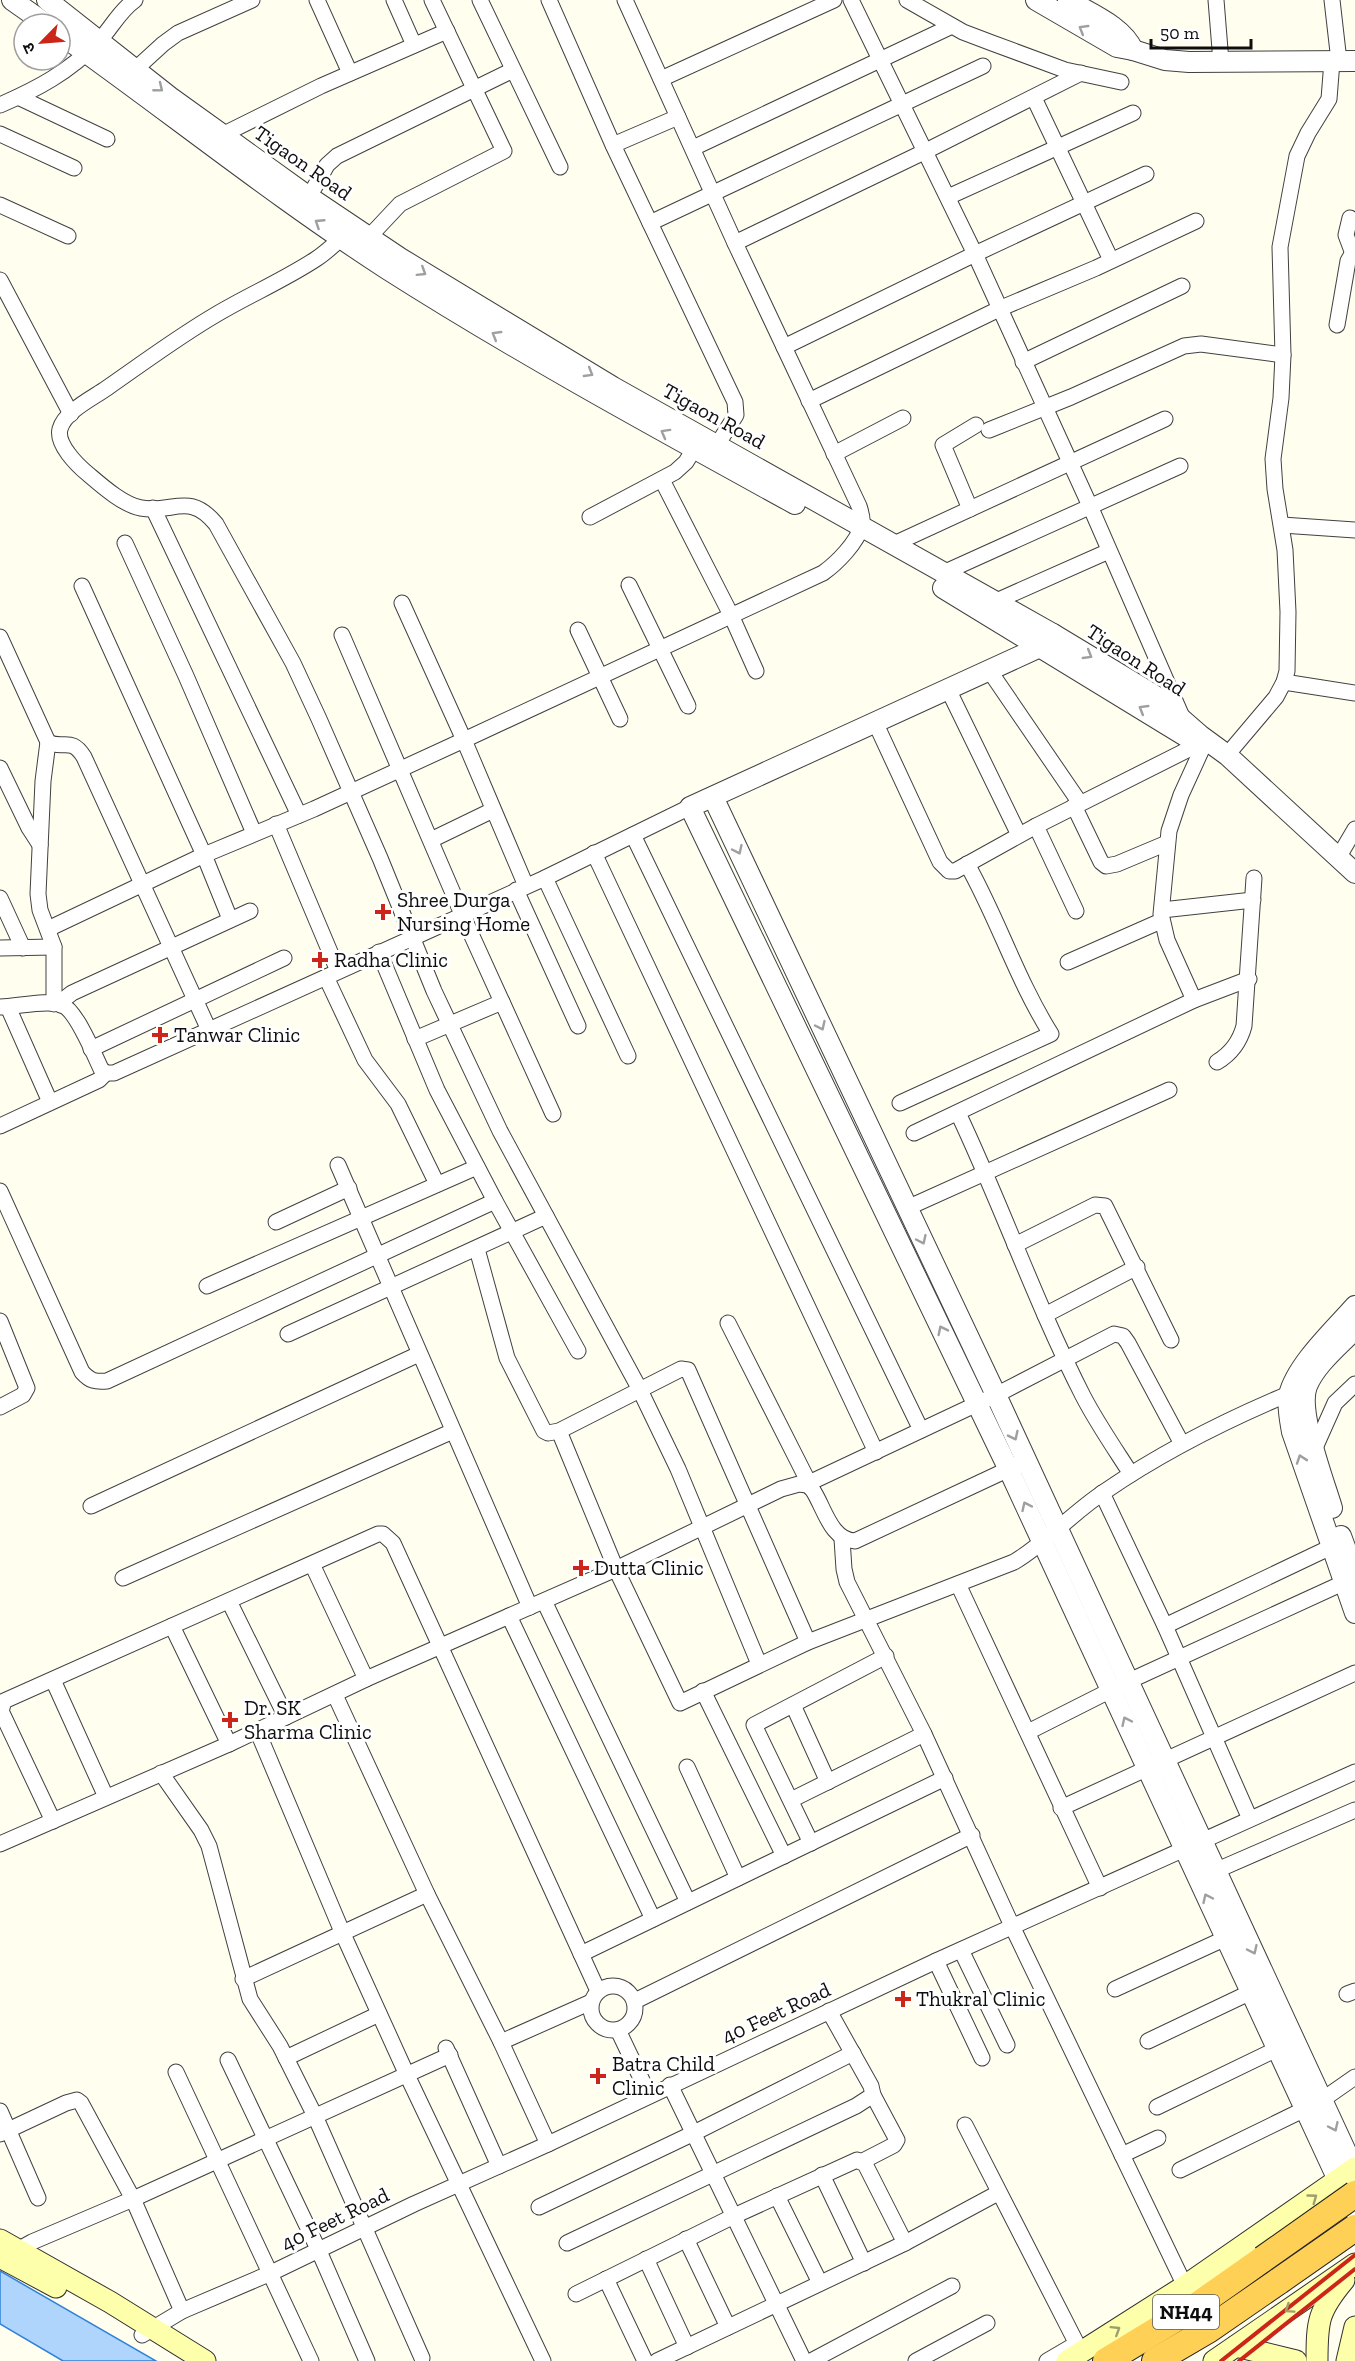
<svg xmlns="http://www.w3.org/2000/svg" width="1355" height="2361" font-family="'Zilla Slab','Noto Sans Devanagari',serif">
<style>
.water{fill:#afd5fc;stroke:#2f80d9;stroke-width:1.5}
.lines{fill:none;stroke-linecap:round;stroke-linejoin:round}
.minor-casing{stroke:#414141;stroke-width:17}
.tertiary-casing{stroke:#414141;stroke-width:22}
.secondary-casing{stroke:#303030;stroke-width:23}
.trunk-casing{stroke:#1f1f1f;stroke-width:28}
.minor{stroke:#fff;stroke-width:15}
.tertiary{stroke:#fff;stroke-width:20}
.secondary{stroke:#feffaa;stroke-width:21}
.trunk{stroke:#ffd056;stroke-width:26}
.rail{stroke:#cb2619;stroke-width:4}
.trunk-bridge-casing{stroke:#1f1f1f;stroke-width:28;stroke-linecap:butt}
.trunk-bridge{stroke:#ffd056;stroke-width:26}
.oneway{stroke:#9f9f9f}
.oneway2{stroke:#9e9f6c}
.poi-dot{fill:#cb2619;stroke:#fff;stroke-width:2}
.labels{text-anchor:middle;stroke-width:6;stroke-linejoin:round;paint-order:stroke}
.shield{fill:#fff;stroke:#565656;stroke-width:1.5}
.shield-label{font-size:20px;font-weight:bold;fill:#0e0e0e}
.street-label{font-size:21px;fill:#0e0e0e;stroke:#fff}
.poi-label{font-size:21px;fill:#0e0e0e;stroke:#fff;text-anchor:start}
</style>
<rect width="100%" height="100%" fill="#fffeef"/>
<path class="water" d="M0,2271L156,2361H63L0,2324Z"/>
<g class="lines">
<defs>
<g id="minor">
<path d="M317,0L350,73"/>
<path d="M394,0L414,45"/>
<path d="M480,0L560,167"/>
<path d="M549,0L613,145L735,402L736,415L712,453"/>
<path d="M851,0L975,254L1090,506L1183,719"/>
<path d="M907,0L963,32L992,43L1065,70L1121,82"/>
<path d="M1216,0L1221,62"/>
<path d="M1332,0L1339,61"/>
<path d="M128,76L163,44L178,33L252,0"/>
<path d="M661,79L834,0"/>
<path d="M18,97L107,139"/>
<path d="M1034,98L1111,260"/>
<path d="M0,105C37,89 69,72 98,42C111,29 119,11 135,0"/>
<path d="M0,134L74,168"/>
<path d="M216,138L321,86L447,31"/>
<path d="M613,145L678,117"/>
<path d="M693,148L952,26"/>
<path d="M309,197L327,165L337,156L513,70"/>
<path d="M948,197L1133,113"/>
<path d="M0,205L68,236"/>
<path d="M1350,218L1346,235L1352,251"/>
<path d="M650,223L983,66"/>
<path d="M347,233C337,242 327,252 316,259C284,280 249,295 217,314C179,336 143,363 107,388C93,398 65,411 60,429C56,444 77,465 88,474C101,485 123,505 141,508C173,514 189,491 216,524L293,663L319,719L380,858L434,991L500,1131L639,1388L678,1469L759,1664"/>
<path d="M369,237L400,204L504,151L432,0"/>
<path d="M735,243L926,151L1081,73"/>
<path d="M0,280L71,414"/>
<path d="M1337,325L1348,261L1355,249"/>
<path d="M784,347L975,254L1146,174"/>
<path d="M1023,362L1182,286"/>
<path d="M809,401L999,309L1096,268L1196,221"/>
<path d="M989,430L1071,397L1184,346L1201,344L1283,355"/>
<path d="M834,454L903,418"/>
<path d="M662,480L731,615L756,671"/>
<path d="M153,508L299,815"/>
<path d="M970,509L943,445L976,425"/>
<path d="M590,517L675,472L686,462L694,449"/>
<path d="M1282,525L1355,530"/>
<path d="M125,543L186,676L254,833"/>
<path d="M894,544L1165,419"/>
<path d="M943,573L1180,466"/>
<path d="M629,585L688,706"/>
<path d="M82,586L204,855L230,919"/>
<path d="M994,602L1109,551"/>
<path d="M402,603L464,740L526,886"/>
<path d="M578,630L620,719"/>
<path d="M342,635L462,914L553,1114"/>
<path d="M0,637L48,742C63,750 71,736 84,757L209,1030"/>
<path d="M989,670L1080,803"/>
<path d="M1284,682L1355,693"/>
<path d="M948,689L1019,835"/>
<path d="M875,722L940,862L949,871H955L1036,826L1197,745"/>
<path d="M48,742L43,781L38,894L40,910L54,947V1004"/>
<path d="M1227,755L1276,697L1284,682L1287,671L1288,612L1285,550L1275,489L1273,459L1281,398L1283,355L1280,247L1297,156L1308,133L1329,99L1332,61"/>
<path d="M0,768L29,828L40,845"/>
<path d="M1074,806L1101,862L1106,866L1117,864L1167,843"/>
<path d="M276,824L338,971"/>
<path d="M1036,826L1076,911"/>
<path d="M633,835L921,1430"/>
<path d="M431,840L493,810"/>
<path d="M594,853L876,1452"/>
<path d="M1338,858L1355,829"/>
<path d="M545,878L628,1056"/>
<path d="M516,890L578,1026"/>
<path d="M0,898L23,948"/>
<path d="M1162,910L1253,900"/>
<path d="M48,929L204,855L314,809L464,740L823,573C837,563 857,543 862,525C863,519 861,512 859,506L735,243L625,0"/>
<path d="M0,948L54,947"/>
<path d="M379,952L437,1090L495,1201L578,1351"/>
<path d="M1068,962L1161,921"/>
<path d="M326,977L365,1060L398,1104L437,1184"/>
<path d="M1194,1000L1167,940L1161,914L1169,831L1181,795L1202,749"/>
<path d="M61,1005L63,1000L72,993L250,911"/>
<path d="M0,1007C17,1007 47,999 62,1005C76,1010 94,1054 101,1069L106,1073H114L545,878L690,807"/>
<path d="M8,1007L50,1102"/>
<path d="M415,1039L502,1002"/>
<path d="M91,1049L284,958"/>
<path d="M1217,1062C1232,1053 1240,1041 1244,1026L1254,878"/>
<path d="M900,1103L1051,1034C1017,980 998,919 967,864"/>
<path d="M958,1113C1002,1206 1036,1304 1083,1396C1097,1423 1115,1449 1131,1474"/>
<path d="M0,1126L99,1080L106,1073"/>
<path d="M914,1133L1194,1000L1249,979"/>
<path d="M338,1165L530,1607"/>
<path d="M0,1191L82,1372C90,1381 95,1382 107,1381L495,1201"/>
<path d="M907,1208L1169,1090"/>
<path d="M276,1222L349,1188"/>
<path d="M1015,1245L1095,1205L1105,1206L1171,1340"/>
<path d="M477,1249L507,1358L544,1431L548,1433L559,1431L681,1369L688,1370L808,1642"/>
<path d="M207,1286L477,1167"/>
<path d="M1045,1315L1137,1267"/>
<path d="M0,1321L27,1388L23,1395L0,1407"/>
<path d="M728,1323L812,1489"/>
<path d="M288,1334L546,1216"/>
<path d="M559,1431L616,1569L680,1703L808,1642L1014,1562C1046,1543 1072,1513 1104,1492C1165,1450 1230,1418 1298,1390"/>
<path d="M1314,1450L1335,1403L1355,1384"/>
<path d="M809,1483L996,1395L1114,1334L1123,1336L1128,1343L1182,1444"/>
<path d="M1102,1493L1165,1626L1250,1819"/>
<path d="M91,1506L419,1354"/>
<path d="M842,1539L844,1569L847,1582L924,1734L1012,1926L1185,2286"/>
<path d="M312,1564L366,1679"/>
<path d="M123,1578L453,1431"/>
<path d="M958,1584L1100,1888"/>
<path d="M229,1601L286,1717"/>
<path d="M544,1601L688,1902"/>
<path d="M509,1616L653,1919"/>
<path d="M172,1626L229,1744"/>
<path d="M1165,1626L1331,1547"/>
<path d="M53,1680L106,1797"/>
<path d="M703,1691L784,1856"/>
<path d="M335,1695L427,1894L501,2042L548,2144"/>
<path d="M793,1705L828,1782"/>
<path d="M257,1730L343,1934L407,2075L543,2361"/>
<path d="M1028,1732L1129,1681L1343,1583"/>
<path d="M687,1767L738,1878"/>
<path d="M161,1773L201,1830L209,1846L250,1999L280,2046L315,2116L422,2358"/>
<path d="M791,1800L924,1734"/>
<path d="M1061,1808L1355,1673"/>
<path d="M53,1821L1,1711L4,1701L378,1534H383L393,1543L598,1991"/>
<path d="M811,1843L754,1725L886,1656"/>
<path d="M0,1844L229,1744L366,1679L616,1569L781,1489L799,1484L807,1485L812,1489C824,1506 830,1540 855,1541L1026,1461"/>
<path d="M1215,1871L1355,1810"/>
<path d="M961,1950L1007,2045"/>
<path d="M581,1954L945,1778"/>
<path d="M936,1961L982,2058"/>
<path d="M243,1979L427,1894"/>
<circle cx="613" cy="2008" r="22"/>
<path d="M1115,1989L1226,1938"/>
<path d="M1347,1994L1355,1991"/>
<path d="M635,2001L972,1835"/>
<path d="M618,2030L649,2095"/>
<path d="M1148,2041L1251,1992"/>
<path d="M501,2042L591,2002"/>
<path d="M446,2048L499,2166"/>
<path d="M286,2058L379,2014"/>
<path d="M228,2060L319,2251L367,2361"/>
<path d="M176,2072L311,2361"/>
<path d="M670,2085L804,2361"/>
<path d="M1322,2100L1355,2077"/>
<path d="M1157,2107L1277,2049"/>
<path d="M0,2111L38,2198"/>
<path d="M965,2125L1081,2352"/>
<path d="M0,2134L66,2103L77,2100L81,2103L133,2199L182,2311"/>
<path d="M1122,2155L1158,2138"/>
<path d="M861,2162L894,2145L897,2140L873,2095"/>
<path d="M1180,2170L1305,2109"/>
<path d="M822,2175L864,2263"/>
<path d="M777,2196L820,2283"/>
<path d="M539,2207L694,2133L853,2053"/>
<path d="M686,2239L728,2327"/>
<path d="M567,2243L856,2106L873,2095L871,2086L829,2011"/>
<path d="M17,2259L23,2247L32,2242L133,2199L450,2055"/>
<path d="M646,2259L687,2347"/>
<path d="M606,2279L645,2361"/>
<path d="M576,2294L734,2216L857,2160L865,2164L905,2243"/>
<path d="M142,2335L182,2311L271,2273L414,2204L548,2144L936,1961L1355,1772"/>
<path d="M657,2361L905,2243L998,2193"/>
<path d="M811,2361L952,2286"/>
<path d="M916,2361L987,2323"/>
<path d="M1047,2361L1076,2344"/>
</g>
<g id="tertiary">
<path d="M12,0L46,24"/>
<path d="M47,0L170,97L309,197L400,258L613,387L1053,634L1154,695L1201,736L1227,755L1355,873"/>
<path d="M1036,0L1117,47L1133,50L1165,60L1189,62L1355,61"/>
<path d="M1068,0C1089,13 1123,26 1133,50"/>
<path d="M60,34C170,112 274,196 387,269C519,353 657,428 795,504"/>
<path d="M943,588L1187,737"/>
<path d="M1053,634L1040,647L690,807L1009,1470L1338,2180"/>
<path d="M713,797L996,1395L1354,2169"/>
<path d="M1355,1306C1335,1329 1296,1365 1289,1395C1287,1407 1290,1420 1292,1432L1355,1613"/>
<path d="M1332,1508C1324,1481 1297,1411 1307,1386C1316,1364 1339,1346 1355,1329"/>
<path d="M1341,1536L1355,1574"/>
</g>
<g id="secondary">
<path d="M0,2240L110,2302L205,2361"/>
<path d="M0,2257L56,2287"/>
<path d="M1236,2346L1296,2361"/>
<path d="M1067,2361L1185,2286L1355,2168"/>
<path d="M1214,2361L1355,2264"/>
<path d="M1317,2361C1317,2321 1318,2311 1344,2280"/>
<path d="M1347,2361L1355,2327"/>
</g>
<g id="trunk">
<path d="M1106,2361L1195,2307L1263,2259"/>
<path d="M1155,2361L1208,2330L1279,2281"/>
</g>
</defs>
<use href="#minor" class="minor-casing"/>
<use href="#tertiary" class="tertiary-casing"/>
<use href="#secondary" class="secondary-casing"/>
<use href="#trunk" class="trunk-casing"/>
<use href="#minor" class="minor"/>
<use href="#tertiary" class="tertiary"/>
<use href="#secondary" class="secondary"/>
<use href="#trunk" class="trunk"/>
<g class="rail">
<path d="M1221,2361L1355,2255"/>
<path d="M1239,2361L1355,2269"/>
</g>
<defs>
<g id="trunk-bridge">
<path d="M1263,2259L1355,2194"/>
<path d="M1279,2281L1355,2228"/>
</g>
</defs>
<use href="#trunk-bridge" class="trunk-bridge-casing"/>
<use href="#trunk-bridge" class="trunk-bridge"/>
</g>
<defs><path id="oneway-chevron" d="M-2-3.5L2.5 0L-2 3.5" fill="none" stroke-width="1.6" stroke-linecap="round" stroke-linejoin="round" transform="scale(1.5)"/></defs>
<g class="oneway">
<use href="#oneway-chevron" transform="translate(1083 29) rotate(-149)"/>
<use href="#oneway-chevron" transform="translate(159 88) rotate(39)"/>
<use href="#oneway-chevron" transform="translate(319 223) rotate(-147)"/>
<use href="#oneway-chevron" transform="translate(422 272) rotate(32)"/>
<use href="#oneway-chevron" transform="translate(496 335) rotate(-149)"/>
<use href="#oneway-chevron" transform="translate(589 373) rotate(31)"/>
<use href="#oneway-chevron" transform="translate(665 433) rotate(-151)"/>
<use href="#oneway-chevron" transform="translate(1088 655) rotate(31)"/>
<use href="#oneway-chevron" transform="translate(1143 709) rotate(-149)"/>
<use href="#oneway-chevron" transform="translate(738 850) rotate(65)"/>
<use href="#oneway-chevron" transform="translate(821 1026) rotate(65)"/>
<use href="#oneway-chevron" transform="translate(922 1240) rotate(65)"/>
<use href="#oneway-chevron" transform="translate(942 1330) rotate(-116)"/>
<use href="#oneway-chevron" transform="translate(1014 1436) rotate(64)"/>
<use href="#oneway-chevron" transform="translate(1301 1459) rotate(-109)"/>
<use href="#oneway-chevron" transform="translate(1026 1506) rotate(-115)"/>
<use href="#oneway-chevron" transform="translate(1126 1721) rotate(-115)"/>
<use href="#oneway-chevron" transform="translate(1207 1898) rotate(-115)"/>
<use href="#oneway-chevron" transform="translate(1253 1950) rotate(65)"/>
<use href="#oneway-chevron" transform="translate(1334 2127) rotate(65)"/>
</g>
<g class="oneway2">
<use href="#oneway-chevron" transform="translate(1313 2198) rotate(-36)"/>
<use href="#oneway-chevron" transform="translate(1289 2309) rotate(146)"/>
<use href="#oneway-chevron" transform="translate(1116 2330) rotate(-32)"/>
</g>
<g class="poi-dot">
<path d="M380 903h6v6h6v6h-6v6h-6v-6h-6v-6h6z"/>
<path d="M317 951h6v6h6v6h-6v6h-6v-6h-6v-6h6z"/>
<path d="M157 1026h6v6h6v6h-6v6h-6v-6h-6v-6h6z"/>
<path d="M578 1559h6v6h6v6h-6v6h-6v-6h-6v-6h6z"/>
<path d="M227 1711h6v6h6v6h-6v6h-6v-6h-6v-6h6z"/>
<path d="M900 1990h6v6h6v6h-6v6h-6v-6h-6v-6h6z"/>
<path d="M595 2067h6v6h6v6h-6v6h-6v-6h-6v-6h6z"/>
</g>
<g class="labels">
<rect class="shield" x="1153" y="2295" width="66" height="34" rx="4.5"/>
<g class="shield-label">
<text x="1186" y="2319">NH44</text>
</g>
<g class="street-label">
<text transform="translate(303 163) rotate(35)" y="7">Tigaon Road</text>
<text transform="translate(714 416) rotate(29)" y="7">Tigaon Road</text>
<text transform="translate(1136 660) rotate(33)" y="7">Tigaon Road</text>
<text transform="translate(776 2013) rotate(-25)" y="7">40 Feet Road</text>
<text transform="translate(335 2219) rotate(-26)" y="7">40 Feet Road</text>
</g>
<g class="poi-label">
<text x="397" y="907">Shree Durga<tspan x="397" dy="24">Nursing Home</tspan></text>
<text x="334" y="967">Radha Clinic</text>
<text x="174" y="1042">Tanwar Clinic</text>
<text x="594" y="1575">Dutta Clinic</text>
<text x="244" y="1715">Dr. SK<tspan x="244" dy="24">Sharma Clinic</tspan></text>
<text x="916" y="2006">Thukral Clinic</text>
<text x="612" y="2071">Batra Child<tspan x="612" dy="24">Clinic</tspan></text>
</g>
</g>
<g transform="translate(42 42) rotate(245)"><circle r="28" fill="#ffffff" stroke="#9f9f9f" stroke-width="1.5"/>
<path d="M0-4.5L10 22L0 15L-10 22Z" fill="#cb2619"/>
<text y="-9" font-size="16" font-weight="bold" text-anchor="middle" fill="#0e0e0e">उ</text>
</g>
<path d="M1151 39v9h100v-9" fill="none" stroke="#0e0e0e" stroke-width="3"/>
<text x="1160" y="39" font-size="18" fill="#0e0e0e" stroke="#ffffff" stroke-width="4.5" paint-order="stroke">50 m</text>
</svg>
